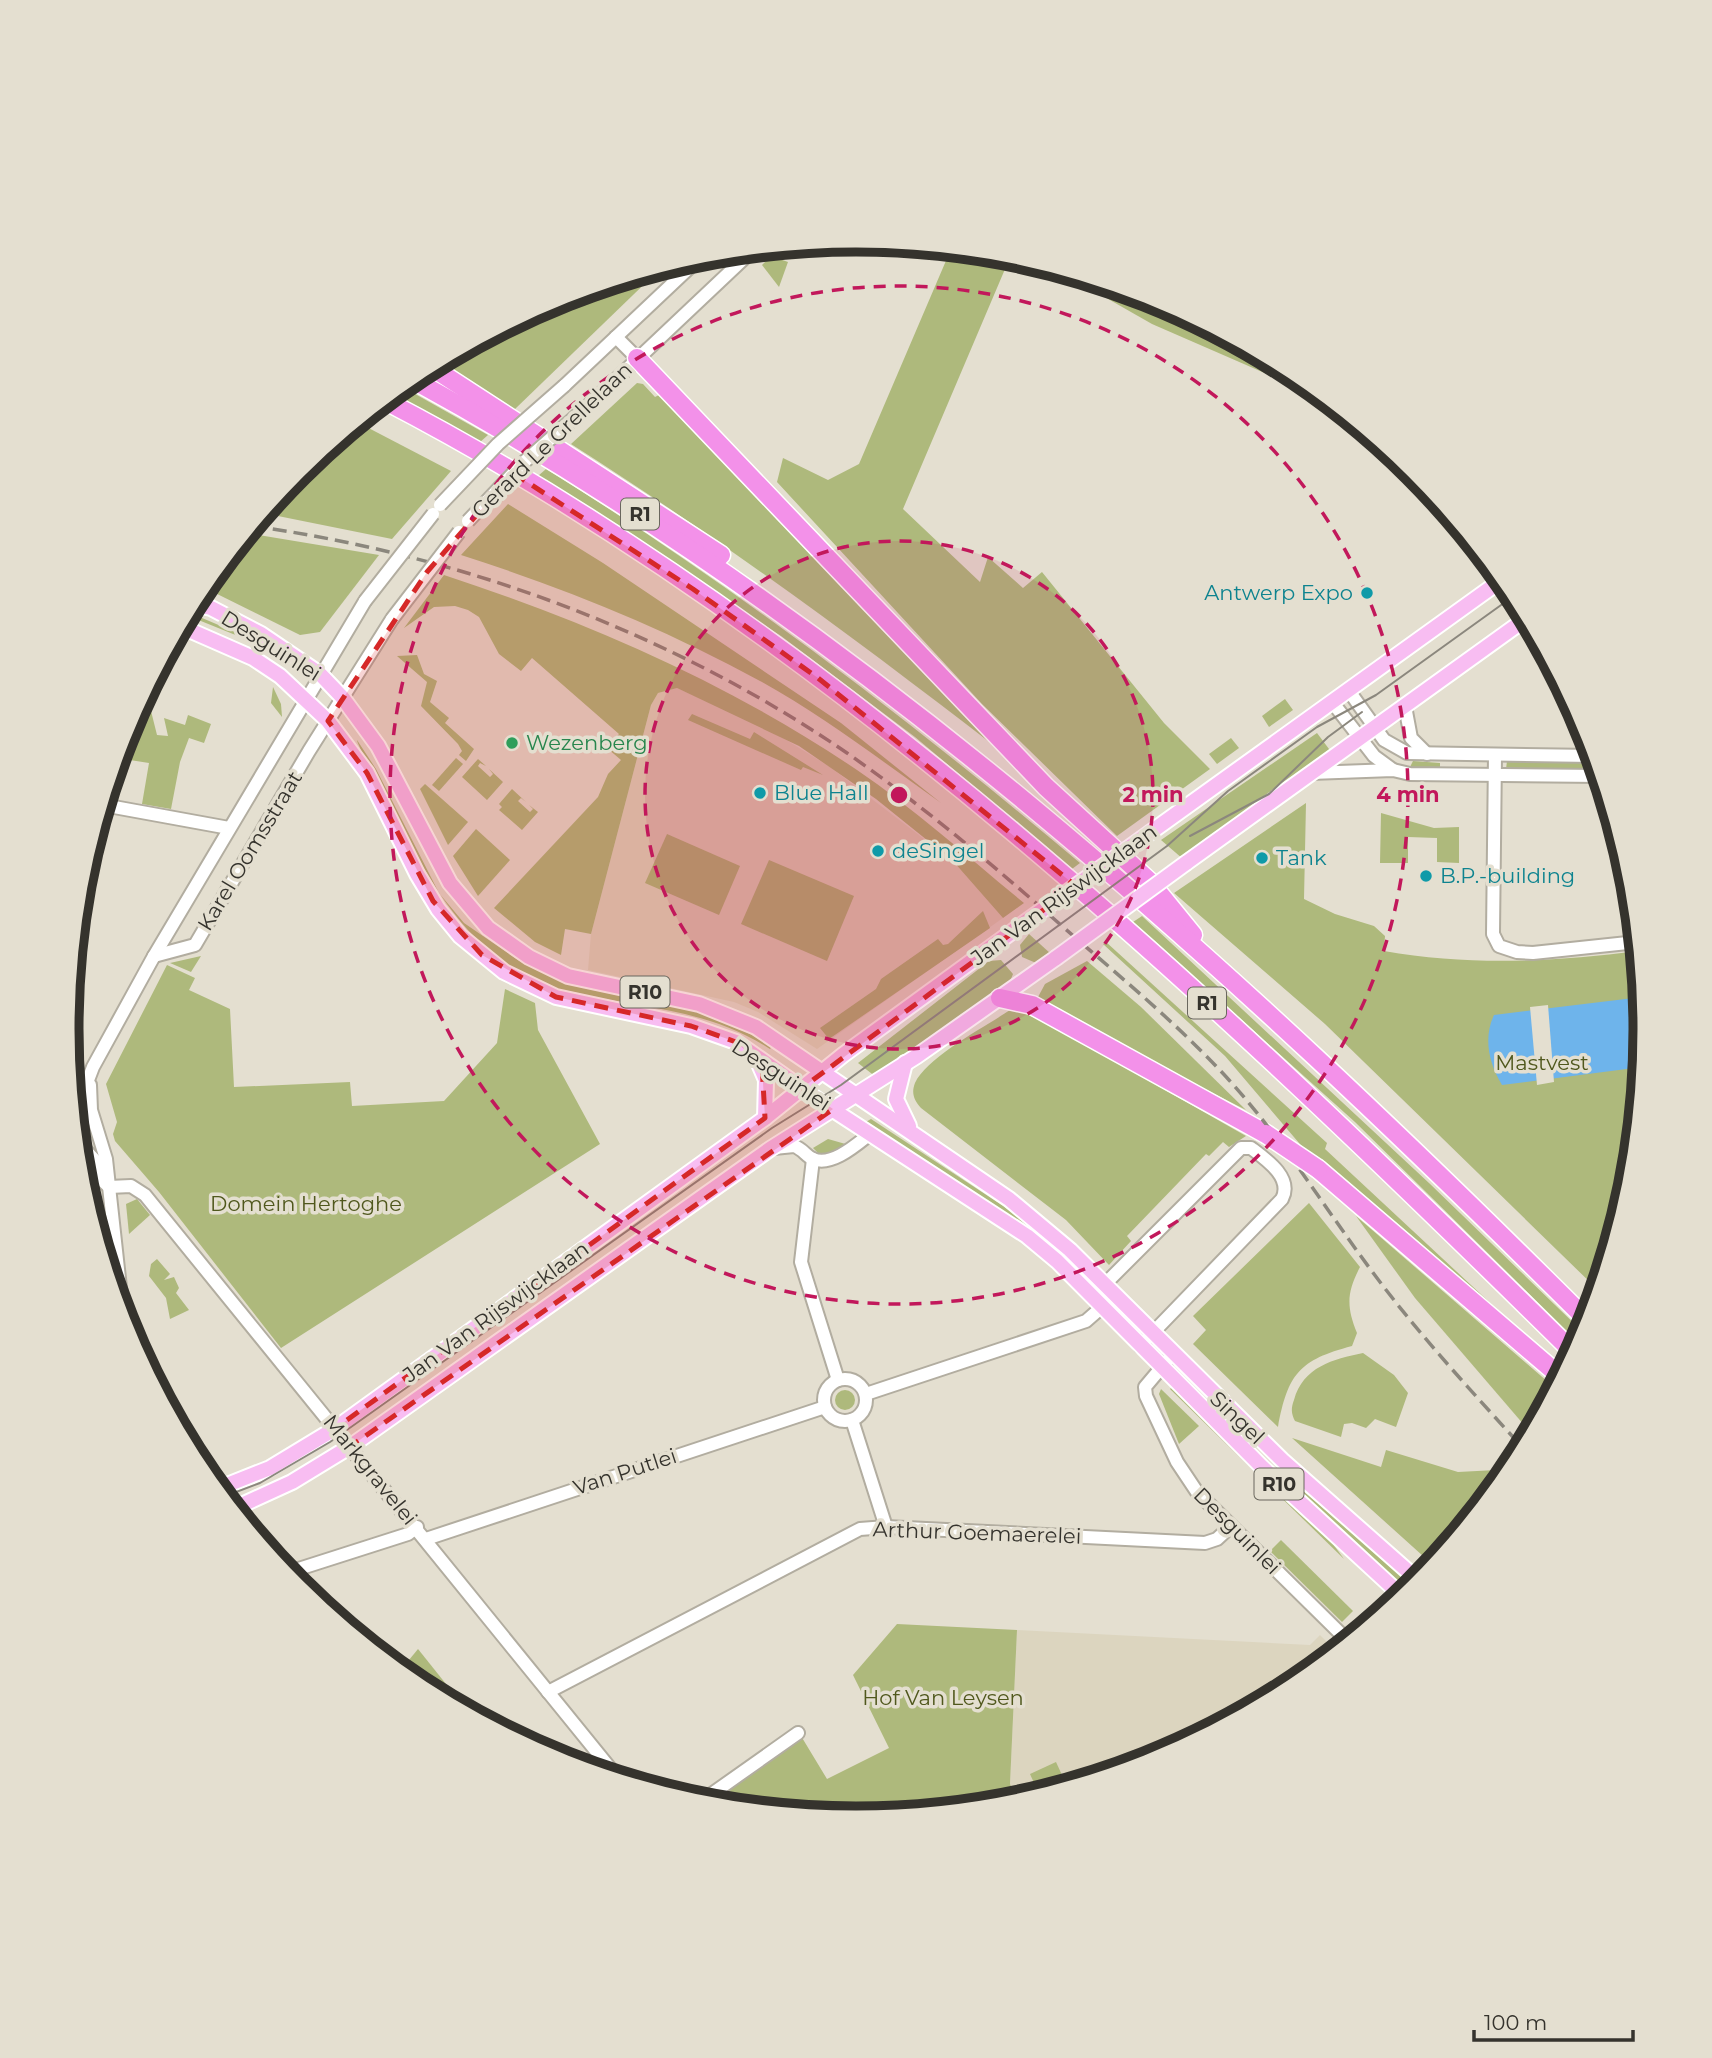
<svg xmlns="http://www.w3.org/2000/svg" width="1712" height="2058" font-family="Montserrat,sans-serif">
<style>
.built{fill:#dcd5bf}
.green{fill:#aeb97c}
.water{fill:#6eb4eb}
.pier{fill:#e4dfd0}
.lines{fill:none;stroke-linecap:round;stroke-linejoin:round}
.minor-casing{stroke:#b2ada0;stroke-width:16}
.major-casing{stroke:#fff;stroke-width:18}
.highway-casing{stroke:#fff;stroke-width:21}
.minor{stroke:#fff;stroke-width:12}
.major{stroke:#f8bdf2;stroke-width:14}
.highway{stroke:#f391e9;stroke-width:18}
.tram{stroke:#8b877d;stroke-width:2}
.rail{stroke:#8b877d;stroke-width:3.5;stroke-dasharray:14 7;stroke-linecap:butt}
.minor-bridge-casing{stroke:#b2ada0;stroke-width:16;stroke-linecap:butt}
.major-bridge-casing{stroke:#fff;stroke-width:18;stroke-linecap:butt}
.highway-bridge-casing{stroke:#fff;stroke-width:21;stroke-linecap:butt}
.minor-bridge{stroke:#fff;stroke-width:12}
.major-bridge{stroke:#f8bdf2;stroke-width:14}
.highway-bridge{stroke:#f391e9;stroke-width:18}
.marked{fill:#d62828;fill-opacity:0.2;stroke:#d62828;stroke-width:5;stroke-dasharray:14 9;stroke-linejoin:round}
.ring{fill:none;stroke:#c2185b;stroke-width:3.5;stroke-dasharray:12 9}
.culture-dot{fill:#0f9aa8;stroke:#e4dfd0;stroke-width:2.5}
.leisure-dot{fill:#2e9e5b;stroke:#e4dfd0;stroke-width:2.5}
.labels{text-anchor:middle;stroke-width:7;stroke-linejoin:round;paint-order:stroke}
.shield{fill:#e4dfd0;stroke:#6a675e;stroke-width:2}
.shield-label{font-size:19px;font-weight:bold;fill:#35332d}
.street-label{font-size:21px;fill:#35332d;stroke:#e4dfd0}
.culture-label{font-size:21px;fill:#0d838f;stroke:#e4dfd0;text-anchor:start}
.leisure-label{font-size:21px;fill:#27864d;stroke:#e4dfd0;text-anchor:start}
.park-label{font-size:21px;fill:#50581d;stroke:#e4dfd0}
.rim{fill:none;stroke:#35332d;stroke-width:9}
.centre{fill:#c2185b;stroke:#e4dfd0;stroke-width:3.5}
.ring-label{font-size:21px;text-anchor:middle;font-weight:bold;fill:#c2185b;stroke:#e4dfd0;stroke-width:7;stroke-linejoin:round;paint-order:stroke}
</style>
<rect width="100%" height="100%" fill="#e4dfd0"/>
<g class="built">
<path d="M677,688L767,728L830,767L953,861L1003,918L817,1049L758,1012L734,1002L588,970L591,934L651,705L658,693Z"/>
<path d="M1017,1630L1310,1645L1320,1635L1336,1651L1294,1686L1158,1759L1018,1801L1010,1784Z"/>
</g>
<g class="green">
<path d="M951,249L1011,255L903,509L980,582L988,557L1023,588L1042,572L1164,723L1210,769L1117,836L982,704L777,482L783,458L828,480L859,464Z"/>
<path d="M771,256L788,262L779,287L762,265Z"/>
<path d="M662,267L514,410L438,362L554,299Z"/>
<path d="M1052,267L1159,300L1295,373L1331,402L1152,324Z"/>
<path d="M637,383L643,384L655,397L659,395L997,748C859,641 719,538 571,444Z"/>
<path d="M401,386L488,435L479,443L390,395Z"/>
<path d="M357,422L451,471L392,539L263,513L298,470Z"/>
<path d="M546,469C735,586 910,720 1080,863L1072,869L915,737L781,636L538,476Z"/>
<path d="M508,504L603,563L841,723L941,803C882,761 823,716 760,681C664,628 564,588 461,555Z"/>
<path d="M247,533L379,555L320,632L300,635L203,587Z"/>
<path d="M444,575C590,623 730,684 857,770C916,810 969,858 1024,903L1003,918L953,861L876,799L799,746L677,688L658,693L651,705L591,934L565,929L561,955L535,942L494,908L598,797L608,774L621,760L607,748L619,734L532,658L521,671L499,654L479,617L468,610L455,606L434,607L404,628Z"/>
<path d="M188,612L242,635L281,658L279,660L238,636L186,615Z"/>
<path d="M417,655L424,674L437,681L430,702L449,718L445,723L474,749L466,761L459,755L462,751L458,744L421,706L427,682L397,656Z"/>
<path d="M273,687L281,704L282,717L271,703Z"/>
<path d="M147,695L157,735L168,736L164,718L185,725L188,715L211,724L204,743L189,738L180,762L171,809L142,804L149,763L117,758L127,727L143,697Z"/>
<path d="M1285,699L1293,710L1269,727L1262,716Z"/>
<path d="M692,714L750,739L754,732L823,775L803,767L801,770L688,720Z"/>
<path d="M1317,733L1332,753L1183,859L1161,840Z"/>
<path d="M1231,738L1239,748L1217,764L1209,754Z"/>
<path d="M357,740L376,769L439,893L464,923L518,960L557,978L711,1015L773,1045L770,1049C710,1010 645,1008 577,994C487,976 437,900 401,824C394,811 357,746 357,740Z"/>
<path d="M456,758L463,764L439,791L432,785Z"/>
<path d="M478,759L486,766L480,763L478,766L490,777L493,774L489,769L503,782L487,800L462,777Z"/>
<path d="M1413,761L1440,763V770L1409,769Z"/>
<path d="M1507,761H1596L1598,770L1506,769Z"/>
<path d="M425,784L468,822L448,845L420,789Z"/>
<path d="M512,789L526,802L521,798L518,801L530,812L533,809L529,805L538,812L522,830L499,810L502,807L499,804Z"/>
<path d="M1306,803L1304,899L1335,914L1374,926L1385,936L1384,951C1470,966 1552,962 1638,951L1645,1029L1630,1183L1598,1290L1325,1024L1174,893Z"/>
<path d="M1381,813L1434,828L1459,827V863L1437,862V838L1408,837V863H1380Z"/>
<path d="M476,829L510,860L478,896L453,856Z"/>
<path d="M667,834L740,866L719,915L645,883Z"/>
<path d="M769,860L854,896L827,961L741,924Z"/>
<path d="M983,911L990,928L829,1039L820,1028L876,989L881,979L938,939L943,945L948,944Z"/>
<path d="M1142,916L1429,1183L1584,1333L1579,1343L1355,1122L1133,922Z"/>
<path d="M1029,934L1051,954L1036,963L1022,957L1020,945Z"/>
<path d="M1106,942L1327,1143L1325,1149L1530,1340L1305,1150L1225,1056L1103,944Z"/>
<path d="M201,956L191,972L170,963Z"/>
<path d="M1001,960L1013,974L1009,984L876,1077L858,1063L989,961Z"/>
<path d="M1087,961L1141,1007L1246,1110L1085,1028L1038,997L1045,984Z"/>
<path d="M167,965L195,978L189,990L230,1009L234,1087L350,1082L352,1106L444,1101L497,1043L505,989L535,1003L538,1030L600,1144L281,1348L159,1192L115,1141L113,1134L117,1122L106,1084Z"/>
<path d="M1021,1008L1246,1136L1229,1147L1223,1142L1209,1156L1206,1154L1127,1236L1131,1241L1109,1265L1066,1220L921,1108C914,1100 911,1093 915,1083C927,1057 985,1027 1010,1010Z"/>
<path d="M871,1119L1038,1229L1053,1243L864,1123Z"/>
<path d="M828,1139L849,1145L821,1156L813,1148Z"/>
<path d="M137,1199L150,1215L129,1234L126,1204Z"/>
<path d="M1309,1203L1360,1267C1347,1292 1346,1306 1357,1333L1352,1346C1299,1360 1288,1374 1278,1427L1193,1344L1206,1330L1193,1316Z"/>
<path d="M1356,1216L1555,1388L1531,1433L1415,1298Z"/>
<path d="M157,1259L170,1274L164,1280L174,1277L179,1288L176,1293L189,1310L170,1319L166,1298L149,1276L151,1264Z"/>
<path d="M1363,1353L1394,1375L1408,1393L1396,1427L1375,1419L1366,1428L1352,1423L1344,1424L1341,1437L1295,1421C1291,1413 1291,1408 1294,1400C1303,1367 1333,1359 1363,1353Z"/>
<path d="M1184,1381L1272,1465L1416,1585L1409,1592C1330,1525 1257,1454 1184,1381Z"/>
<path d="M1172,1387L1333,1544L1344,1559L1170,1389Z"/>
<path d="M1161,1389L1199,1426L1179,1444L1159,1394Z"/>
<circle cx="845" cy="1400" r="10"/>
<path d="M1292,1438L1381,1467L1386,1450L1458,1472L1496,1470L1504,1478L1433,1565Z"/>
<path d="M1281,1540L1353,1611L1342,1622L1270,1551Z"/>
<path d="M897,1624L1017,1630L1010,1784L1018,1801L856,1818L705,1804L801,1736L827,1779L889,1748L853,1675Z"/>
<path d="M418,1649L450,1689L442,1698L400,1671Z"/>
<path d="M1056,1762L1067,1786L1039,1794L1030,1774Z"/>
</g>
<path class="water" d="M1642,997L1645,1029L1642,1067L1502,1085C1489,1064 1483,1038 1494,1015Z"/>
<path class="pier" d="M1548,1005L1554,1082L1537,1085L1530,1007Z"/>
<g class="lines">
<defs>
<g id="minor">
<path d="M616,337L637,358"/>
<path d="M564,386L704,254"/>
<path d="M591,403L753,250"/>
<path d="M1349,691L1384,740L1407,753L1594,756"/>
<path d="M1333,703L1374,756L1393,770"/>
<path d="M1405,706L1411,738L1427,754"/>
<path d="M1495,755L1493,934L1499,946L1517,952L1533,953L1637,942"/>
<path d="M1311,773L1393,770L1410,774L1600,776"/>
<path d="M103,805L229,828"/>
<path d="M154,956L195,945L309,751L392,619"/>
<path d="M90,1085L91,1110L106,1159L124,1324"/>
<path d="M75,1114L93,1067L154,956L365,601"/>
<path d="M78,1142L107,1173"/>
<path d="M774,1148L794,1146C803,1149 806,1156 813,1159C832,1167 857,1144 870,1134"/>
<path d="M79,1158L109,1187L131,1186L145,1195L618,1778"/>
<path d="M813,1159L801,1262L838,1380"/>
<path d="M1104,1285L1241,1148H1251C1267,1160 1293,1178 1282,1199L1140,1346"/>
<path d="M1172,1355L1145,1387L1146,1396L1177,1462L1197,1492L1348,1641"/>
<circle cx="845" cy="1400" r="21"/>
<path d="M866,1394L1086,1321L1102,1307"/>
<path d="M852,1420L886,1527"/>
<path d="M426,1539L825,1407"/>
<path d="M286,1573L408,1534L417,1527"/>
<path d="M548,1692L860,1529L886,1527L1205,1543L1217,1539L1230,1527"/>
<path d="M699,1803L798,1733"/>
</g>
<g id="major">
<path d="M192,604L211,608L261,634L320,674L342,697L378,746L450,883L488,928L529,957L568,976L699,1004L756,1027L1009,1199L1070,1250L1282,1460L1419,1581"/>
<path d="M180,626L253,658L280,676L328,721L367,773L417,874L438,909L460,936L504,972L556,997L691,1026L736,1042L821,1102L1027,1236L1057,1261L1263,1468L1403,1597"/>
<path d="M1151,832L1503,579"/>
<path d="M1186,863L1527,618"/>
<path d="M756,1057L766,1080L765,1118"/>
<path d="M905,1063L896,1099L909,1126"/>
<path d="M217,1489L270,1468L336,1428L765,1118L843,1055L1020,926"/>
<path d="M233,1509L292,1482L351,1446L770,1149L917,1056L1056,958"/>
</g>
<g id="highway">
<path d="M637,358L1046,787L1149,881L1193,935"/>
<path d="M430,366L721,555"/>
<path d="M410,378C856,622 1231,965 1588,1321"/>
<path d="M384,400C831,632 1218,1002 1574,1353"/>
<path d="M1000,998L1032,1005L1266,1134"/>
<path d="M1318,1169L1561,1377"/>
</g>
</defs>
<use href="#minor" class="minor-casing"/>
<use href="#major" class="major-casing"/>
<use href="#highway" class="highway-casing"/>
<use href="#minor" class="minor"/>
<use href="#major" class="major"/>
<use href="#highway" class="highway"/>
<g class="tram">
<path d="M1190,836L1269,794L1328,737L1362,712"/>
<path d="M223,1497L260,1483L330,1442L772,1128L841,1085L1167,846L1228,791L1317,727L1376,695L1515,595"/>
</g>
<path class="rail" d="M252,526C462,555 672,633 847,753C923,806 993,865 1062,926C1119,976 1178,1024 1229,1080C1286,1143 1329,1215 1380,1282C1424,1340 1474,1394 1523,1448"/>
<defs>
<g id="minor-bridge">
<path d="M440,505L498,444L564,386"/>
<path d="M468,521L523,463L591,403"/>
<path d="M365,601L433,514"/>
<path d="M392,619L459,532"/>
</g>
<g id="major-bridge">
<path d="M1020,926L1151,832"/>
<path d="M1056,958L1186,863"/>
</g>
<path id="highway-bridge" d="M1266,1134L1318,1169"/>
</defs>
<use href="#minor-bridge" class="minor-bridge-casing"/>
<use href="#major-bridge" class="major-bridge-casing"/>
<use href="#highway-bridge" class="highway-bridge-casing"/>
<use href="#minor-bridge" class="minor-bridge"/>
<use href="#major-bridge" class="major-bridge"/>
<use href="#highway-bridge" class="highway-bridge"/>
</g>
<path class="marked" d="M513,473L693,589L818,678L1076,886L802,1088L833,1109L351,1446L336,1428L765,1118L762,1065L736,1042L691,1026L556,997L482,955L433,901L367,773L328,721L427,572Z"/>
<circle cx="899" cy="795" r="254" fill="#c2185b" fill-opacity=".12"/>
<g class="ring">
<circle cx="899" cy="795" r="254"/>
<circle cx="899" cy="795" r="509"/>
</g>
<g class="culture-dot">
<circle cx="1367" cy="593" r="7"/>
<circle cx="760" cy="793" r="7"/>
<circle cx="878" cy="851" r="7"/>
<circle cx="1262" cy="858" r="7"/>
<circle cx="1426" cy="876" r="7"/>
</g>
<circle class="leisure-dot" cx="512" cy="743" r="7"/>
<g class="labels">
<g class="shield">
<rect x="621" y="498.5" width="38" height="31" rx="5"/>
<rect x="620.5" y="976.5" width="49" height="31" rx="5"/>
<rect x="1188" y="987.5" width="38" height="31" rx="5"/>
<rect x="1254.5" y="1468.5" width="49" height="31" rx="5"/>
</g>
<g class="shield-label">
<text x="640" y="521">R1</text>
<text x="645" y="999">R10</text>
<text x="1207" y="1010">R1</text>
<text x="1279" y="1491">R10</text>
</g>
<g class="street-label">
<text transform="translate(552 440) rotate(-44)" y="7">Gerard Le Grellelaan</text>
<text transform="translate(271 646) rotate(32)" y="7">Desguinlei</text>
<text transform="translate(250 851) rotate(-59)" y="7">Karel Oomsstraat</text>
<text transform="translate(1064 895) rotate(-36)" y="7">Jan Van Rijswijcklaan</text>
<text transform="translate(781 1075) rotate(33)" y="7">Desguinlei</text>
<text transform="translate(496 1312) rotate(-36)" y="7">Jan Van Rijswijcklaan</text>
<text transform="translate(1237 1418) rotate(44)" y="7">Singel</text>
<text transform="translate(370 1470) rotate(51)" y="7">Markgravelei</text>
<text transform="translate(625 1472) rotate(-18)" y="7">Van Putlei</text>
<text transform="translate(1237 1531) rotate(45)" y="7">Desguinlei</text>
<text transform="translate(977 1533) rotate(2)" y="7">Arthur Goemaerelei</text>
</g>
<g class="culture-label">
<text x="1353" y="600" text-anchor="end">Antwerp Expo</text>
<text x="774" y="800">Blue Hall</text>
<text x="892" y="858">deSingel</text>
<text x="1276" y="865">Tank</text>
<text x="1440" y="883">B.P.-building</text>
</g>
<g class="leisure-label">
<text x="526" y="750">Wezenberg</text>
</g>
<g class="park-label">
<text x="1542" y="1070">Mastvest</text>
<text x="306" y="1211">Domein Hertoghe</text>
<text x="943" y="1705">Hof Van Leysen</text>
</g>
</g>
<path d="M0 0H1712V2058H0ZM79 1029a777 777 0 1 1 1554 0a777 777 0 1 1-1554 0Z" fill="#e4dfd0" fill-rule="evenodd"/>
<path class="rim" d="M79 1029a777 777 0 1 1 1554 0a777 777 0 1 1-1554 0Z"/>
<circle cx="899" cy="795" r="10" class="centre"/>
<g class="ring-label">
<text x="1153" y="802">2 min</text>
<text x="1408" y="802">4 min</text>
</g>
<path d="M1474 2030v10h159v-10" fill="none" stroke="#35332d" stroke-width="3.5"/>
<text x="1484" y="2030" font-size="21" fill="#35332d" stroke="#e4dfd0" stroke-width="5" paint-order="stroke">100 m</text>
</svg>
